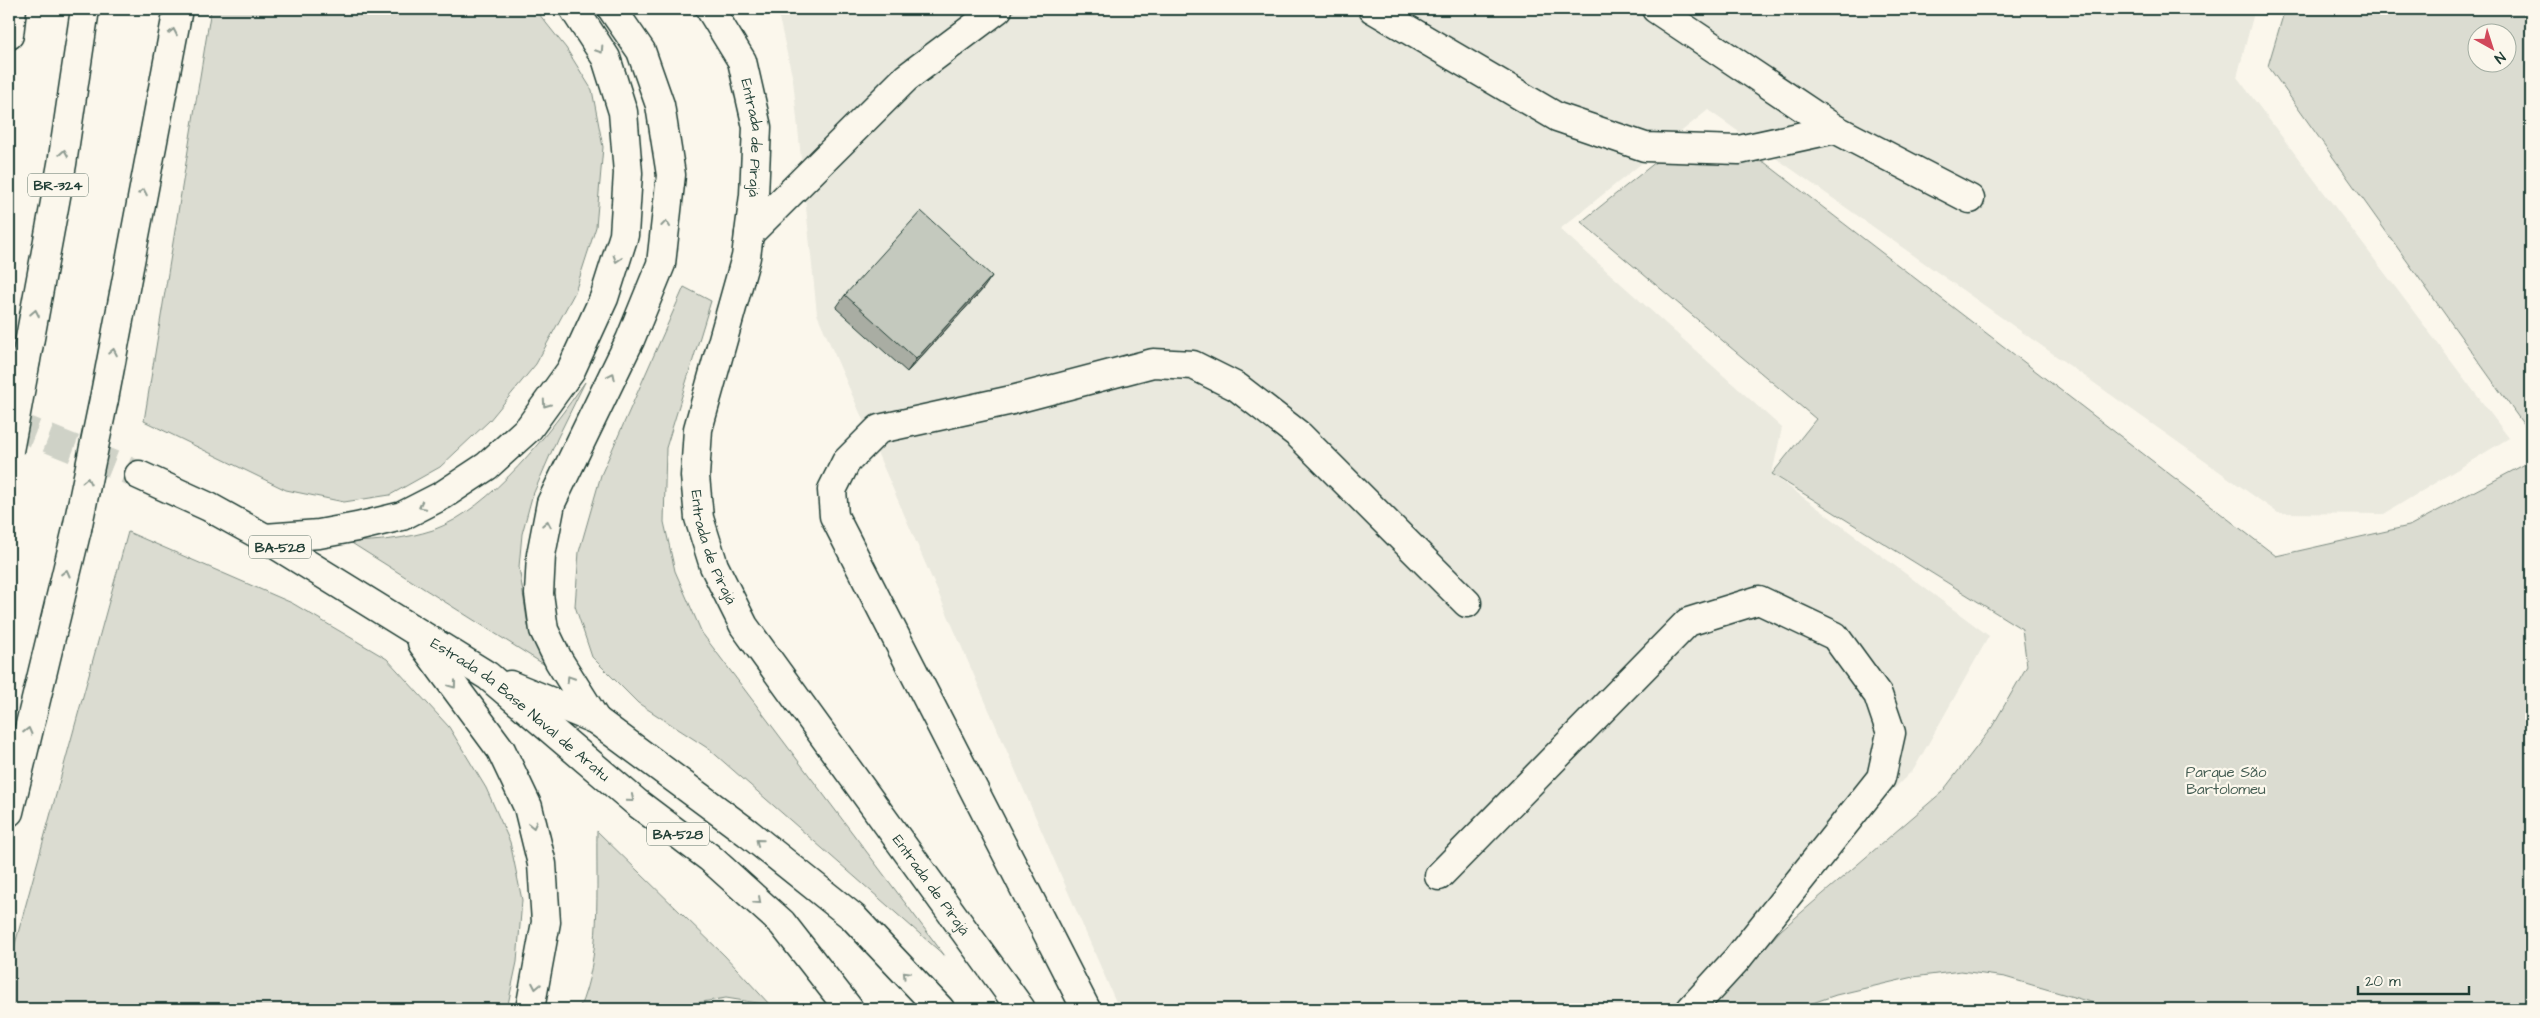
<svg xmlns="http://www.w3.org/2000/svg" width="2540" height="1018" font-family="'Architects Daughter',sans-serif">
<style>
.built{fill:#eae9de}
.green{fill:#dbdcd1;stroke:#7d8c82;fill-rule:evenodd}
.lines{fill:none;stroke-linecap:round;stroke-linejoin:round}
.major-tunnel{stroke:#cfd2c7;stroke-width:28;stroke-dasharray:28 14;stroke-linecap:butt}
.minor-casing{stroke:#1f3d34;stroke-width:31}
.major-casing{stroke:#1f3d34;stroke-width:31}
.highway-casing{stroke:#1f3d34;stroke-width:31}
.minor{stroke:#fbf7ec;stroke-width:28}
.major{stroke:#fbf7ec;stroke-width:28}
.highway{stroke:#fbf7ec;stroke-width:28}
.major-bridge-casing{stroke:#1f3d34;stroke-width:31;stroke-linecap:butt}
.highway-bridge-casing{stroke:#1f3d34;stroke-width:31;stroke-linecap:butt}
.major-bridge{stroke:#fbf7ec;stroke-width:28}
.highway-bridge{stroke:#fbf7ec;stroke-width:28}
.wall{fill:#a9ada3;stroke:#1f3d34}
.shaded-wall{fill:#898d85;stroke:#1f3d34}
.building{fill:#c4c9be;stroke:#1f3d34}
.oneway{stroke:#8d9a90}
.labels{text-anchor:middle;stroke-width:4.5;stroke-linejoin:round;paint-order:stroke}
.shield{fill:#fbf7ec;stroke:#61756b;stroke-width:1}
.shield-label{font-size:14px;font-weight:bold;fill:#1f3d34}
.street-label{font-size:15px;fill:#1f3d34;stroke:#fbf7ec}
.park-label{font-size:15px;fill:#455d53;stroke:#fbf7ec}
</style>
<rect width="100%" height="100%" fill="#fbf7ec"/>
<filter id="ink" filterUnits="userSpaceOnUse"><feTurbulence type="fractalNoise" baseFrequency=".02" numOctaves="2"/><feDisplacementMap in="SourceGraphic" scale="10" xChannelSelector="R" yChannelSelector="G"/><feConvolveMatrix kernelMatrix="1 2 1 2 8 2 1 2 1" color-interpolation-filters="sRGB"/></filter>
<g filter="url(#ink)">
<path class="built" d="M777,9H2255L2237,77L2509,438L2384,514L2278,513L1708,110L1560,229L1782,428L1772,474L1989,636L1914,769L1671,1009H1119L817,314L793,80Z"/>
<g class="green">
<path d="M211,9H535L566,48L592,90L603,147L596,227L575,292L536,364L489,421L440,467L390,495L344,502L286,490L144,421Z"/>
<path d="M2285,9H2531V435L2268,66ZM2508,32V62H2478V32Z"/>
<path d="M1667,153L1764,162L2276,556L2409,526L2531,461V1009H2114L2005,977L1961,971L1913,977L1836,995L1795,1009H1710L1781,930L1942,792L1992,727L2027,666L2022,629L1772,474L1816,419L1581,222Z"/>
<path d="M684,287L711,301L666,448L664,522L675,571L702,633L945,956L709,749L638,703L592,657L575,606L579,552L601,475Z"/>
<path d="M585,382L557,439L532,497L522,534L519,567L528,626L545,665L350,542C379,541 405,539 433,530C491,509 551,431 585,382Z"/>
<path d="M128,532L292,603L387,659L449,727L486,788L510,842L522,900L517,962L507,1009H9V966Z"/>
<path d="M597,831L725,956L770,1005L726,998L660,1009H579C602,958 596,887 597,831Z"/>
</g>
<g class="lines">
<path class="major-tunnel" d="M9,423L139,475"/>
<defs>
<g id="minor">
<path id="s1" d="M710,9L742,61L757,127L754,195L746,257L698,429L695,476L699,518L714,566L744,626L1021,1009"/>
<path d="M1373,9L1557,117L1645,147L1739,150L1835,129"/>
<path d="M1656,9L1835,129L1970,199"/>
<path d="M749,234L906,78L998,9"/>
<path d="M1439,876L1688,622L1759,600L1835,636L1878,695L1891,733L1881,778L1737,959L1691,1009"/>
<path d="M1086,1009L834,516L832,490L846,462L879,429L1012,400L1153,363L1193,365L1237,387L1299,435L1467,603"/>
</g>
<g id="major">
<path d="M104,399L178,9"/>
<path id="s2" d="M139,475L209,507L265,538L488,676L637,803L710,858L782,923L849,1009"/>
<path d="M265,538L319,534L357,527L402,516L443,495L487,466L529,428L571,370L604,298L624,235L628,173L623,112L606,58L574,9"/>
<path d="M422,643L501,750L528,807L542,864L546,922L530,1009"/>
<path d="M510,685L596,720L748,833L853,917L940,1009"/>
<path d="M596,720L559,661L544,630L539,594L541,555L551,503L630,340L661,264L671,175L660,105L641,51L612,9"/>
<path d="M9,812L77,529"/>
</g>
<g id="highway">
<path d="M9,35L12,9"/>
<path d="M26,360L62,164L85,9"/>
</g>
</defs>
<use href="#minor" class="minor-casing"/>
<use href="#major" class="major-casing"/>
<use href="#highway" class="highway-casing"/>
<use href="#minor" class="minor"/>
<use href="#major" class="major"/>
<use href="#highway" class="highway"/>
<defs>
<path id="major-bridge" d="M77,529L104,399"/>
<path id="highway-bridge" d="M9,451L26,360"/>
</defs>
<use href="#major-bridge" class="major-bridge-casing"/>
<use href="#highway-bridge" class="highway-bridge-casing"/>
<use href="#major-bridge" class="major-bridge"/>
<use href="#highway-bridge" class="highway-bridge"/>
</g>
<path class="wall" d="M983,289L907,372L836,308L845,295Z"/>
<path class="shaded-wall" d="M992,276L983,289L907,372L916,359Z"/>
<path class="building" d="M921,211L992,276L916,359L845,295Z"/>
<defs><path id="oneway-chevron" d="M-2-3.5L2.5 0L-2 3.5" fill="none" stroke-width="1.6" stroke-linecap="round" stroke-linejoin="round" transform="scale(1.25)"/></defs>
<g class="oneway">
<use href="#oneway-chevron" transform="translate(173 32) rotate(-79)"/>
<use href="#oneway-chevron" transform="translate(600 50) rotate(57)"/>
<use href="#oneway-chevron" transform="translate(64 153) rotate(-81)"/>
<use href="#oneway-chevron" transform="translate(143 192) rotate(-79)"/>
<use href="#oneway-chevron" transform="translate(666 224) rotate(-83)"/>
<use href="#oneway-chevron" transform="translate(617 259) rotate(108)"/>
<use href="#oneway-chevron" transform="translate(35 313) rotate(-79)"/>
<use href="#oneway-chevron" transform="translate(113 352) rotate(-79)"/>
<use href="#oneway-chevron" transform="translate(612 376) rotate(-64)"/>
<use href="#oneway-chevron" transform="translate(546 404) rotate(125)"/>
<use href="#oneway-chevron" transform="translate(87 481) rotate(-78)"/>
<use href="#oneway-chevron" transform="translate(422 506) rotate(153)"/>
<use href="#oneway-chevron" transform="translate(547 524) rotate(-79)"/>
<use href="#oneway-chevron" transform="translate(66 573) rotate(-76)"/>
<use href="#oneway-chevron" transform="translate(570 679) rotate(-122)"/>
<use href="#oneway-chevron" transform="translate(453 685) rotate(53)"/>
<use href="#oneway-chevron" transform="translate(28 731) rotate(-76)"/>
<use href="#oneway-chevron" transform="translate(631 799) rotate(40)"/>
<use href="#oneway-chevron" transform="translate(533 825) rotate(77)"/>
<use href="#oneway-chevron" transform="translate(759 842) rotate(-141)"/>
<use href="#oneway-chevron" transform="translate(758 901) rotate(42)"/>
<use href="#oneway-chevron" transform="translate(906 974) rotate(-133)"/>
<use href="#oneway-chevron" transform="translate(536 986) rotate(101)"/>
</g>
</g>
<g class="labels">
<g class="shield">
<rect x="28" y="173.5" width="60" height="23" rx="4"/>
<rect x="249" y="535.5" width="62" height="23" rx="4"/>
<rect x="647" y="822.5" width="62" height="23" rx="4"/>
</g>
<g class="shield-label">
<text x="58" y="190">BR-324</text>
<text x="280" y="552">BA-528</text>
<text x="678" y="839">BA-528</text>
</g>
<g class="street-label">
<text dy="5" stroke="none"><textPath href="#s1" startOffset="139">Entrada de Pirajá</textPath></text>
<text dy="5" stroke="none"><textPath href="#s1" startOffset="559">Entrada de Pirajá</textPath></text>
<text dy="5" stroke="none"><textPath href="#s2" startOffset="449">Estrada da Base Naval de Aratu</textPath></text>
<text dy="5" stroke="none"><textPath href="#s1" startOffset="964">Entrada de Pirajá</textPath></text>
</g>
<g class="park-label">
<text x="2226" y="777">Parque São<tspan x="2226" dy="17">Bartolomeu</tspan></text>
</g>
</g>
<rect width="2540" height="1018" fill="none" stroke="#fbf7ec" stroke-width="30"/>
<rect x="15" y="15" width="2510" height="988" fill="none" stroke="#1f3d34" stroke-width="2" filter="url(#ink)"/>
<g transform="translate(2492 48) rotate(141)"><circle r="24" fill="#fbf7ec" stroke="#a3ada2"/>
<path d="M0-4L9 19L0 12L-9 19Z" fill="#d1495b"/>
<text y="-8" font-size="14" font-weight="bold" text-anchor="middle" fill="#1f3d34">N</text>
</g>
<path d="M2358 986v8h111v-8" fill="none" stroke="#1f3d34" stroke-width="2.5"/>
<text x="2365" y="986" font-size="15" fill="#1f3d34" stroke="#fbf7ec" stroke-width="4" paint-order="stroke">20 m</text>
</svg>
